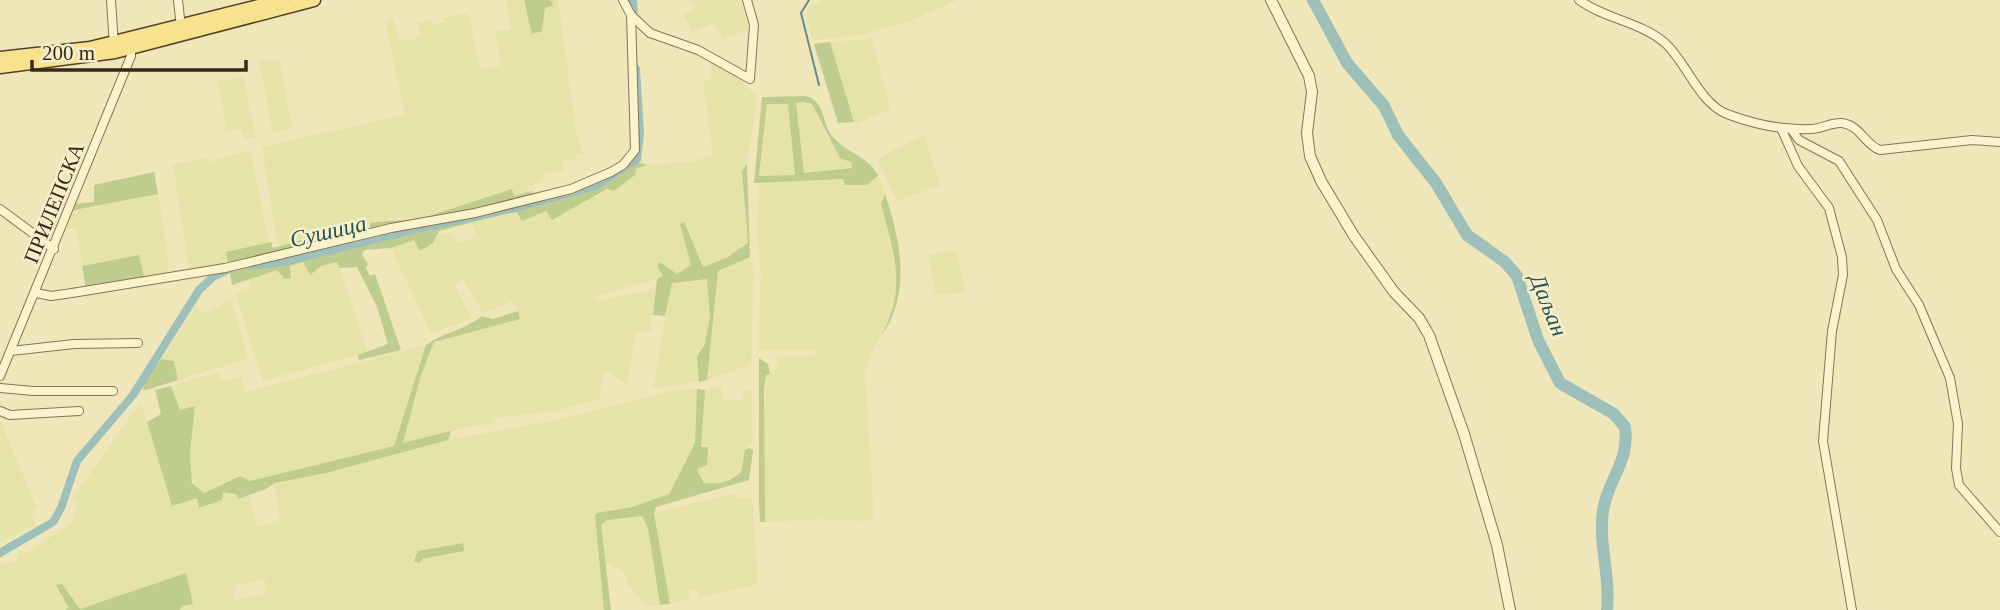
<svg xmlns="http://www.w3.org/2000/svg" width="2000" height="610" font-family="Georgia,serif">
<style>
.farmland{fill:#e5e3a7;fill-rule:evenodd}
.green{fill:#becd8e;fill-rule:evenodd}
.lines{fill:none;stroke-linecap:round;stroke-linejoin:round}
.stream{stroke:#668d88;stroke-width:2}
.canal{stroke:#9ec0ba;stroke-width:8}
.river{stroke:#9ec0ba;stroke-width:12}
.minor-casing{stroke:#867553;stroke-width:10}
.tertiary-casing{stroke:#867553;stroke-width:12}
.primary-casing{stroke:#534229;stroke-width:15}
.minor{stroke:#faf3cc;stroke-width:8}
.tertiary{stroke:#faf3cc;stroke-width:10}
.primary{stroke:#f7e38d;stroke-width:12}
.labels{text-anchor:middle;stroke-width:5;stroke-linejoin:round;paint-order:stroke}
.street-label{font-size:21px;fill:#342a19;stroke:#f7efc9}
.water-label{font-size:23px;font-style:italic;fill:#285255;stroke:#f7efc9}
</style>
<rect width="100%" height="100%" fill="#efe6b9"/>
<g class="farmland">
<path d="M506,0H524L523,5L542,31L545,8L553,6L551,0H558L576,131L583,154L576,155V159L562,161L563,170L543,174V179L537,184L527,187L528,192L514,196L512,190L436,214L434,219L410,221L403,217L370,223L278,246L262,147L405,115L385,21L393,19L399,40H413L421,36L417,23L431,19L434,25L444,22L443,18L469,13L480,70L501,65L496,31L511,29Z"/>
<path d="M688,0H741L748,30L723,39L714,23L693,32L684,16L695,7Z"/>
<path d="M822,0H958L909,21L862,35L813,40L806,16L808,10Z"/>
<path d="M872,39L890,109L855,124L830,42Z"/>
<path d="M280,60L292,128L273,133L259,61Z"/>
<path d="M711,62L738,77L757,97L747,164L742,171L748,243L726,258L702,267L684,222L692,265L677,274L670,271L657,279L592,297L597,301L647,291L656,286L650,332L636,331L627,384L605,370L599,399L557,411L496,418L494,424L471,426L403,444L420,378L434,342L521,318L513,301L483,313L462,278L455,285L471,319L431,333L391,248L414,240L420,251L433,243L439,231L441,236L450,232L459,243L477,237L471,223L516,211L546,210L597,197L635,175L636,169L647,165L694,161L713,155L703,82L711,79Z"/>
<path d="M243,76L256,138L245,139L242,129L226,131L218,82Z"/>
<path d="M768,103L788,104L796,175L759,177Z"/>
<path d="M796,103L812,104L829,140L851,162L852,168L804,173Z"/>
<path d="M924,135L940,185L897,201L877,159Z"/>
<path d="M250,150L269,242L227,252L228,265L189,270L173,164L206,158L208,162Z"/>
<path d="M878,176L885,194L881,204L898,279L895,309L871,354L865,374L874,518L866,521L822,519L765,522L762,465L766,375L777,369V357L817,355L818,351H758L761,275L757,236L759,182L844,179L866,185Z"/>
<path d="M158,194L169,264L167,272L144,277L139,255L82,266L76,229H66L74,210Z"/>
<path d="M955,250L966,292L936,295L928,255Z"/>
<path d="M750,257L754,270L751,364L707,380L718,271Z"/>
<path d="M303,262L321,266L338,262L367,352L263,381L236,294L251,288L248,279L266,273L277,270L291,277L290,266Z"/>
<path d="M707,278L710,316L705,344L698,357L699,382L653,388L672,282Z"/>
<path d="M231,300L248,359L178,380L174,361L161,359L195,309L204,313Z"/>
<path d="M426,345L394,446L250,481L239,476L204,493L192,483L190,454L195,406L180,410L171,386L219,372L221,382L242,377L245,392Z"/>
<path d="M721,386L723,401L743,399V392L752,389L753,442L745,450L742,472L724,484L705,483L697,469L707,465V447L701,448L705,390Z"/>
<path d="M697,389L695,443L668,494L632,507L597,513L595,516L604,610H180L182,606L193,603L185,573L79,610H0V564L17,562L19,553L28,552L72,523L78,500L72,499L138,406L141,405L147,422L172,506L197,498L199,507L222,491L236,494L238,499L250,495L256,527L280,520L274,483L326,473L448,440L557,420L672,391ZM265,579L266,594L234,600L236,585Z"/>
<path d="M0,421L37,508L31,512L36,525L0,541Z"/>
<path d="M734,494L739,498H752L758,580L755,585L699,597L697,589L689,590L690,598L670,604L654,513Z"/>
<path d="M642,516L648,528L660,605L646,607L628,583L623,571L606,563L601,524L607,520Z"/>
</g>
<g class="green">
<path d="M524,0H551L553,6L545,8L542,31L532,34Z"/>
<path d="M830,42L854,122L838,123L814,44Z"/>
<path d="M805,96C826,100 821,122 832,136C847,154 869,156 878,176L866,185H845L843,179L754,183L762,97ZM802,102L812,104L840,158L851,162L852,168L804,173L796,103ZM767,104H788L795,175L759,176Z"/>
<path d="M632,160L647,165L636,169L635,175L614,191L607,189L552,220L546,211L522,221L516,211L439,231L433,243L420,251L414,240L391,248L364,250L362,255L368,264L366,268L370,276L375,274L401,350L359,360L358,355L388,344L377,307L357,267L339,268L337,262L321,266L310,275L303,262L290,266L291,278L284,279L277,270L232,285L226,252L271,242L273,248L330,232L333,241L370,232V223C393,219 411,221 434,219L435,214L512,189L514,196L532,191L534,196L592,182Z"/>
<path d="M747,164L750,257L718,271L707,380L699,382L697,357L705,344L710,316L707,279L672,283L665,316L653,315L657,279L663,276L657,266L660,262L677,274L691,265L680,224L684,222L703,267L726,258L748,243L742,171Z"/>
<path d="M154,172L158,194L74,210L76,204L94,202V185Z"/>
<path d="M885,194C901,241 912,295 880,338C908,289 894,255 881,204Z"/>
<path d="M139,255L144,277L86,288L82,266Z"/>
<path d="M518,311L520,319L434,342L420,378L403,443L451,431L448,440L326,473L275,483L266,489L238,499L236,494L223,492L222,500L199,508L197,498L172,506L147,422L161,414L155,390L171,386L180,410L195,406L190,454L192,483L204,493L240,476L250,481L394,446L426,345C444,332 465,330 482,316L493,319Z"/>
<path d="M759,358L768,364L770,374L766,375L764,389L765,522H760L759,505Z"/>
<path d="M161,359L174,361L178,380L143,391L144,383Z"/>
<path d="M697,389L705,390L701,447H708L707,465L697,469L704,483C720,484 729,483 741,472L745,450L750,448L753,450L749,480L656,507L654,513L670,604L660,605L648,528L642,516L607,520L601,524L611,610H604L595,516L597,513L632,507L669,494L695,443Z"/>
<path d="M463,543L464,551L422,559L419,563L414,561L418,551Z"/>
<path d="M186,573L193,604L182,606L180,610H64L69,608L56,585L62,584L80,609Z"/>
</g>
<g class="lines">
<path class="stream" d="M809,0L801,13L819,85"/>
<g class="canal">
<path d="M633,0L634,21"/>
<path d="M251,266L288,261L416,229L515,208L596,186L637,159L640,133L636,69"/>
<path d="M0,553L53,522L61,508L77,461L133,395L199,290L213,277L228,270"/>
</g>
<path class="river" d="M1313,0L1347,63L1384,106L1398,135L1436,183L1467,235L1505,262L1517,276L1538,340L1560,383L1614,414L1625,427C1630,462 1608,478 1603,511C1598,544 1611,577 1607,610"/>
<defs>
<g id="minor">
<path d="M111,0L114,46"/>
<path d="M178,0L181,28"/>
<path d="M1579,0C1605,19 1641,22 1665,43C1687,63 1699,103 1727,114C1753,124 1784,130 1811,129C1822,129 1831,122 1842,123C1860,125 1865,145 1880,150L1972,140L2000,142"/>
<path d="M631,15L650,33L698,50L750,79L754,25L747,0"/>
<path d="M1781,128L1798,166L1829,208L1842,257L1843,275L1832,331L1823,441L1852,610"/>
<path d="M1791,129L1799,140L1839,161L1877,220L1896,269L1919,305L1950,378L1958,424L1956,468L1959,485L2000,532"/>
<path d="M0,209L54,249"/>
<path d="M36,293L51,296L72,293L225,268L391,228L475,213L571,189L611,172L623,165L635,150L631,15L623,0"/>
<path d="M11,351L74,344L138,343"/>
<path d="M0,376L131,56V46"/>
<path d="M0,388L33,391H113"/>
<path d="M0,411L10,415L79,411"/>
</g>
<path id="tertiary" d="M1271,0L1309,76L1312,92L1307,133L1310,156L1321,181L1354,236L1394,292L1419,318L1429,335L1464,434L1497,545L1510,610"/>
<g id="primary">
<path d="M0,58L90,48L283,0"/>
<path d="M0,67L115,52L314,0"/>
</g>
</defs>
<use href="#minor" class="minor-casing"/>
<use href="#tertiary" class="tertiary-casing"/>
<use href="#primary" class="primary-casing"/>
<use href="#minor" class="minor"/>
<use href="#tertiary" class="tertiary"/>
<use href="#primary" class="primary"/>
</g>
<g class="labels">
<g class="street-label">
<text transform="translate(54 203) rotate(-68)" y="7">ПРИЛЕПСКА</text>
</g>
<g class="water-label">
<text transform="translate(328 231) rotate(-13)" y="8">Сушица</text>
<text transform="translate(1549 305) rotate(68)" y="8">Даљан</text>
</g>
</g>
<path d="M32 60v10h214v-10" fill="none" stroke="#342a19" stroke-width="3.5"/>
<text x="42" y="60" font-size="21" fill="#342a19" stroke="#f7efc9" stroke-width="5" paint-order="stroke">200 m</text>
</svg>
